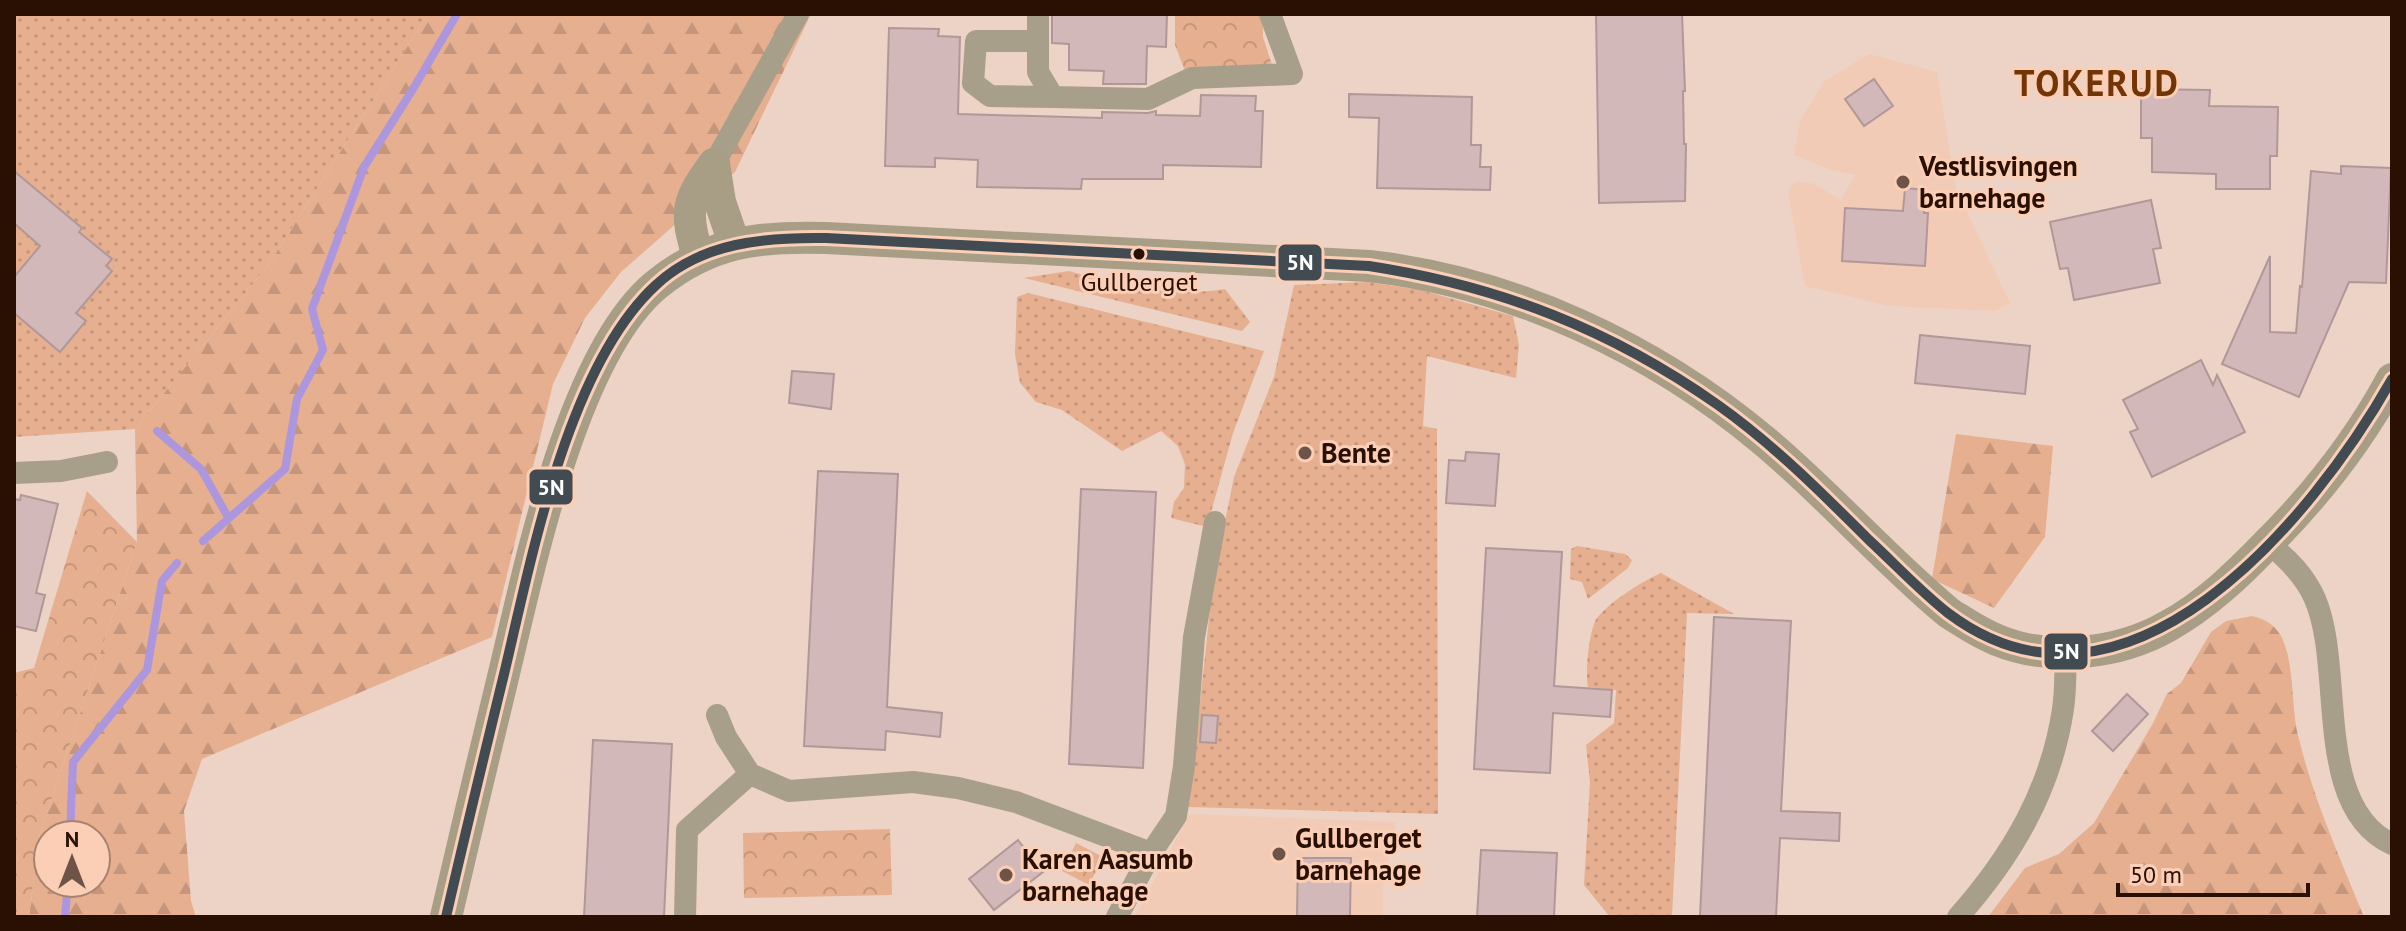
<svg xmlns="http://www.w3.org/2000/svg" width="2406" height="931" font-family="'PT Sans',sans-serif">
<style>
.built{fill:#f1cbb6}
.grass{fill:url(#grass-dots)}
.forest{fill:url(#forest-firs);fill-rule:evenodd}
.park{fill:url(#park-crowns)}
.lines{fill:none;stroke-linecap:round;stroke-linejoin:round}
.stream{stroke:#ac96dd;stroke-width:8}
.building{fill:#d2b8b9;stroke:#b19898;stroke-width:2}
.street{stroke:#a89f8a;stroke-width:22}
.secondary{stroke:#a89d85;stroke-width:32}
.bus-1-casing{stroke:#fbceb6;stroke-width:16}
.bus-1{stroke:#424a52;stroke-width:10}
.poi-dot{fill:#6e5446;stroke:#fbceb6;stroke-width:3}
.bus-dot{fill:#2a1002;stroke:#fbceb6;stroke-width:3}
.labels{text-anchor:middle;stroke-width:6;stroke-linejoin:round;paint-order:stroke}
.bus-label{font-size:26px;fill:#2a1002;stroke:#fbceb6}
.poi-label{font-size:28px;font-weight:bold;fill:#2a1002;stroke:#fbceb6;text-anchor:start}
.district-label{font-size:36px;font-weight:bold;letter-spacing:2px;fill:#723508;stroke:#fbceb6}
.line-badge{stroke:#fbceb6;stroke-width:3}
.badge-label{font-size:22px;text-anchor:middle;font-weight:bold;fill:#fff}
</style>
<defs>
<pattern id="grass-dots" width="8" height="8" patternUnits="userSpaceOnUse" patternTransform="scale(2)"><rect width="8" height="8" fill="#e5af90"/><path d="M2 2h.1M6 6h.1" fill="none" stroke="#c5967b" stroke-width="1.8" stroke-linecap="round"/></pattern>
<pattern id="forest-firs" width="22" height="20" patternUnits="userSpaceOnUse" patternTransform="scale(2)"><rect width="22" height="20" fill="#e5af90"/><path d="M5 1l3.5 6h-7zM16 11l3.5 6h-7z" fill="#c5967b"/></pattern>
<pattern id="park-crowns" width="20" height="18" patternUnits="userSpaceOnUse" patternTransform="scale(2)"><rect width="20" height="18" fill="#e5af90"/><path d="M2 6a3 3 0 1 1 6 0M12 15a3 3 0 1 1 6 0" fill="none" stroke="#c5967b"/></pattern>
</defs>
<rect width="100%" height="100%" fill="#ecd3c5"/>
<g class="built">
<path d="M1869,54L1937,72L1956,189L2010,303L1996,311L1890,306L1805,286L1788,192L1792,185L1798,181L1814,184L1841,200L1855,175L1832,170L1794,155L1800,121L1825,81Z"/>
<path d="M1189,814L1395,822L1396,838L1383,871V917H1135Z"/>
</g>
<g class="grass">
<path d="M14,14H428L269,264L135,429L14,437Z"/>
<path d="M1069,271C1122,286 1171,298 1225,289L1250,322L1242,331L1024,278Z"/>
<path d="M1367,282L1421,290L1513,316L1519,345L1516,378L1427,356L1423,426L1437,429L1438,814L1189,807L1213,581L1234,477L1274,377L1294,285Z"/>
<path d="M1028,293L1264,351L1233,433L1207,527L1171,518L1174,502L1184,488L1185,464L1178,446L1161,431L1122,451L1062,410L1036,402L1020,383L1015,354L1017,297Z"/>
<path d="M1577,546L1625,554L1632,560L1628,568L1588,599L1582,582L1570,579L1571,549Z"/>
<path d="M1661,573L1734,614L1687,613L1672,917H1610L1584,885L1590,782L1586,745L1614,723L1616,690L1588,687C1585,673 1589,629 1597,618C1610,602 1642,581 1661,573Z"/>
</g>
<g class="forest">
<path d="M428,14H811L735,172L621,272L585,318L553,384L492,637L202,759L184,811L191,901L196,917H29L39,837L137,542L135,429L269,264ZM48,835H96V883H48Z"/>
<path d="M1956,434L2053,446L2045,537L1994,608L1932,579Z"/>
<path d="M2252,616C2265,619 2274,624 2281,636C2296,666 2290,707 2299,739C2314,801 2340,858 2364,917H1988L2025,868L2059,854L2094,823L2152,725L2167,694L2181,683L2211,632L2226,621Z"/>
</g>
<g class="park">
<path d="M1175,14H1263V37L1272,65L1185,71L1175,45Z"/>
<path d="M87,491L137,542L39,837L29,917H14V673L34,668Z"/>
<path d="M890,829L892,895L744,898L743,833Z"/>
<path d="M1076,843L1103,857L1089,885L1062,871Z"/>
</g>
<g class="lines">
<g class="stream">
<path d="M157,431L201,469L228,517"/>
<path d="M203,541L285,469L297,399L323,350L312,309L364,167L413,89L457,14"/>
<path d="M70,835L73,762L147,670L162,581L177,563"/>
<path d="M65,917L68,883"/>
</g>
</g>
<g class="building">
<path d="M1052,14H1167L1166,47L1147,46L1146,84H1103L1104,71L1069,70V44L1052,43Z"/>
<path d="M1596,14H1682L1685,91H1683L1684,144H1686L1685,201L1599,203Z"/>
<path d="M889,28L939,29L938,36L960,37L958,114L1102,118V112L1148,113L1156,111V115L1200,116L1201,95L1256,96L1255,111H1263L1261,167L1163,165V179H1082L1081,189L977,187L978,160L935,158V167L885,166Z"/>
<path d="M1874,79L1893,106L1864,126L1845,99Z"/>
<path d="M2141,89L2210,90L2209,106L2278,107L2277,156H2270V189H2216V174L2152,172V138H2141Z"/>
<path d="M1349,94L1472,97L1471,145H1481L1480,167H1491L1490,190L1377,188L1379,118L1349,117Z"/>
<path d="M2341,166L2391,168L2386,283L2349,282L2299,397L2222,364L2270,256V332L2296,333L2300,286L2302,287L2311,171L2341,174Z"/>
<path d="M14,171L82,228L79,232L112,259L106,266L112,271L76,313L86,321L60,352L14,313V277L40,246L14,223Z"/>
<path d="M1905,188L1926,190L1924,213H1928L1925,266L1842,261L1845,208L1903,211Z"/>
<path d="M2151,200L2161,248L2153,249L2160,283L2074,300L2068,268L2060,269L2050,222Z"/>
<path d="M1920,335L2030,346L2025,394L1915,383Z"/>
<path d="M2201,360L2213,385L2217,375L2245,432L2152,477L2130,432L2138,429L2123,400Z"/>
<path d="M792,371L834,374L831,409L789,403Z"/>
<path d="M1466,452L1499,454L1495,506L1446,503L1449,460L1465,461Z"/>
<path d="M818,471L898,474L887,707L942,713L940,737L886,731L885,750L804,746Z"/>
<path d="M1081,489L1156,492L1143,768L1069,764Z"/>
<path d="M21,495L58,504L36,593L45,595L36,631L14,626V499L20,500Z"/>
<path d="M1486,548L1562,552L1554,686L1612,690L1610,717L1553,713L1550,773L1474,769Z"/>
<path d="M1714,617L1791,621L1781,811L1840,813L1839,841L1780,838L1776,917H1700Z"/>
<path d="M2127,694L2148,714L2113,751L2092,731Z"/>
<path d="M1202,715L1218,716L1216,743L1200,742Z"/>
<path d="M593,740L672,744L664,917H584Z"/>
<path d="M1018,840L1043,872L994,910L969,879Z"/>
<path d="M1481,850L1557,853L1554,917H1477Z"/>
<path d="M1298,858H1351L1350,917H1297Z"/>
</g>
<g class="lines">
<g class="street">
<path d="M1038,14V72L1053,97L1148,99L1192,78L1292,74L1270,14"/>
<path d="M1038,41H976L973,83L990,96L1053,97"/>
<path d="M714,164L798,14"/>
<path d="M14,473L61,471L107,462"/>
<path d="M2268,543C2288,559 2305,576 2315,599C2345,668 2312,807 2392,844"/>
<path d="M717,715L726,737L750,774L789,791L913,782L958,788L1016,802L1151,853"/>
<path d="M685,917L687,830L750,774"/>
<path d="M1117,917L1151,853L1176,816L1184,766L1194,637L1215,522"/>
<path d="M1958,917C2012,856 2051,790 2063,709C2066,690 2065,671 2066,653"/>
</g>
<g class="secondary">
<path d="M714,164L720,202L734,243"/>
<path d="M698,256C684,211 687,201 714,164"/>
<path d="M446,917C465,834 485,752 505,669C530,565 573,354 656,285C710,241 759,236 826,238L1369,266C1512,282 1653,348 1763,440C1828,494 1884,559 1949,613C1965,623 1979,633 1997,640C2050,662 2119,654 2168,626C2206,605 2237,575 2267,544C2317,494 2358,442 2392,379"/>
</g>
<defs>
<path id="bus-1" d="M446,917C465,834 485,752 505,670C532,556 568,366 656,285C702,242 766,237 826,238L1369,266C1499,286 1610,329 1718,405C1773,444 1821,492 1869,540C1895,564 1920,591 1948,613C2126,747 2312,520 2392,379"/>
</defs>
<use href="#bus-1" class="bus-1-casing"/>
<use href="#bus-1" class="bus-1"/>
</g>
<g class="poi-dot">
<circle cx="1903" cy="182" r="8"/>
<circle cx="1305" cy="453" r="8"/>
<circle cx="1279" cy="854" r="8"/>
<circle cx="1006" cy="875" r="8"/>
</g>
<circle class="bus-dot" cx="1139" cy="254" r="7"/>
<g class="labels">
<g class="bus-label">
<text x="1139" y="291">Gullberget</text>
</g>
<g class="poi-label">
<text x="1919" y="176">Vestlisvingen<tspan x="1919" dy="32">barnehage</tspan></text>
<text x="1321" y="463">Bente</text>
<text x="1295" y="848">Gullberget<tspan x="1295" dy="32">barnehage</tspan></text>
<text x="1022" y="869">Karen Aasumb<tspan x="1022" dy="32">barnehage</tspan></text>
</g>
<g class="district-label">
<text x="2097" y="96">TOKERUD</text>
</g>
</g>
<g class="line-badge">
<rect x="1277" y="243" width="46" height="39" rx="8" fill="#424a52"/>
<rect x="528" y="468" width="46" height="38" rx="8" fill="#424a52"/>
<rect x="2043" y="632" width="46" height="39" rx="8" fill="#424a52"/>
</g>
<g class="badge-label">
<text x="1300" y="270">5N</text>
<text x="551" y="495">5N</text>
<text x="2066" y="659">5N</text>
</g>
<rect width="2406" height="931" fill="none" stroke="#2a1002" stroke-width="32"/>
<g transform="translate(72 859)"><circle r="38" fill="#fbceb6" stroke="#a7826e" stroke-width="2"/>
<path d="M0-6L14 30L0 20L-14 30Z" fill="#6e5446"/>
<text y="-12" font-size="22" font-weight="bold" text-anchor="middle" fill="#2a1002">N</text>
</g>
<path d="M2118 883v12h190v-12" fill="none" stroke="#2a1002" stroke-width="4"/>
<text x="2130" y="883" font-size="24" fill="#2a1002" stroke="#fbceb6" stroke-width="6" paint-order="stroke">50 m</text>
</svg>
